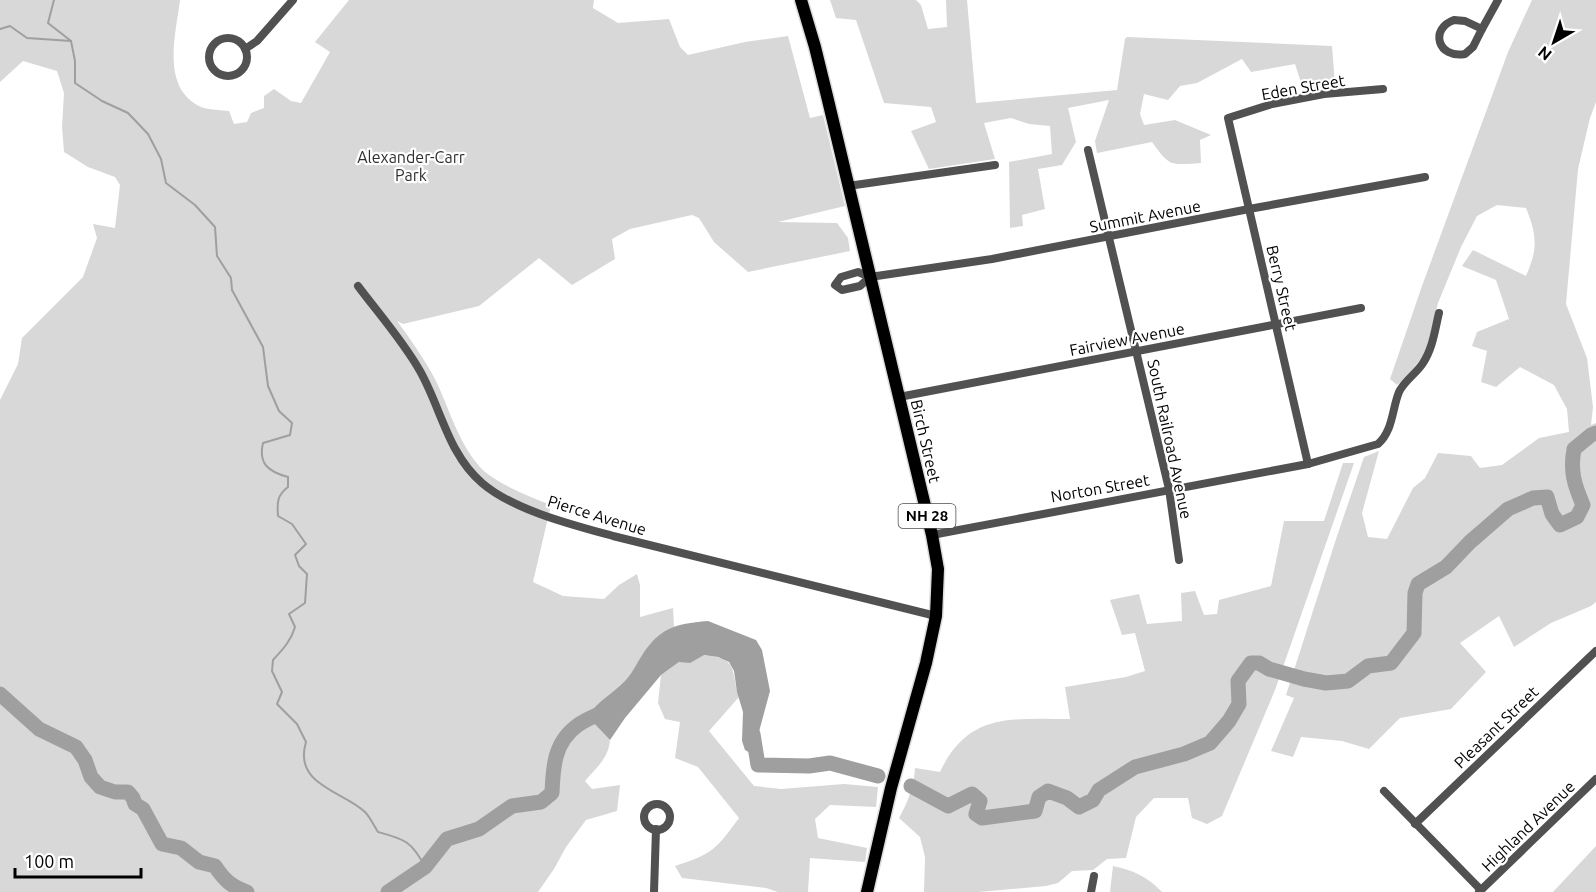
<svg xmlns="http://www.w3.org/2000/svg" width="1596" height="892" font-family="Ubuntu,sans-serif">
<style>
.green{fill:#d8d8d8}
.water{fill:#9f9f9f}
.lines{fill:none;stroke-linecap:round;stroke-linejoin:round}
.stream{stroke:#9f9f9f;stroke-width:2}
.river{stroke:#9f9f9f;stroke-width:15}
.primary-casing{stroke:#dbdbdb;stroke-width:15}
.street{stroke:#515151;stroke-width:8}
.primary{stroke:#000;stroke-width:12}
.labels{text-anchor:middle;stroke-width:4.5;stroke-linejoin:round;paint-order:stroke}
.shield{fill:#fff;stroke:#4c4c4c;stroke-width:1.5}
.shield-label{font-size:15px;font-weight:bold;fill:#000}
.street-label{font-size:16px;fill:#000;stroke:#fff}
.park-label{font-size:16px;fill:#2f2f2f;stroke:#fff}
</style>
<rect width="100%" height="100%" fill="#fff"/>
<g class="green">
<path d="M0,0H180C176,34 160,88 201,107C209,110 221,110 229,111L234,124L247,122L251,113L264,108V96L274,89L291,101L301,103L330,52L315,42L349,0H594L593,8L618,23L669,19L680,47L688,55L745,42L788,36L810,118L823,115L845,206L778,222L837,223L848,238L850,251L748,272L714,242L699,218L692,215L630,229L612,239L615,259L572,285L539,258L479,306L403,324L397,321C411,340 426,361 437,383C450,411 463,456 489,475C507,488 531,497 551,505L533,582L563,596L604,599L619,585L637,574L640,585V617L673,608L674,627C648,636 642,663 625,682C613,694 596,701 588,717L610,740C609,758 595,769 585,781L592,789L620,785L617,811L586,820L566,847L554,869L538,892H0V400L18,364L22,338L83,277L97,238L93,224L115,228L120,185L115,177L88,167L64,152L62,127L64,93L57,71L23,61L0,82Z"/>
<path d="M830,0H916L921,5L928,29L947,27L946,0H967L976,103L1117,90L1125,39L1127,37L1332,46L1335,84L1304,92L1295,64L1251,72L1242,59L1197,83L1180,86L1168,100L1144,94L1140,114L1144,125L1175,120L1211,135L1200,140L1201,163C1170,165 1170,167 1152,142L1097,153L1095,141L1109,100L1068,108L1076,142L1062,165L1038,169L1045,209L1022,215L1023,226L1010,228L1009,162L1052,154L1050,126L1029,124L1011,118L984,123L995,159L929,169L911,131L936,122L931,107L884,103L856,20L836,18Z"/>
<path d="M1532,0H1596V102L1590,118L1578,169L1566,304L1587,358L1593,407L1591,425L1596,423V602L1591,606L1551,623L1514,647L1499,616L1460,643L1486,672L1451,709L1400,718L1369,749L1342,741L1301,737L1293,757L1271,751L1294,698L1286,695L1337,536L1364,457L1379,451L1362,513L1368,537L1387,539L1413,488L1425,478L1438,453L1471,456L1480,468L1502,465L1539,438L1569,432L1567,409L1554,385L1520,367L1496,387L1481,382L1487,351L1472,346L1477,332L1509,319L1496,280L1462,266L1473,250L1526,276C1538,249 1537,235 1526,208L1497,205L1477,216L1461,247L1438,303L1426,352L1406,378L1397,385L1390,379L1422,286L1508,52Z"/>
<path d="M1343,463H1354L1275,690L1222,816L1207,824L1192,818L1188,798H1154L1136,817L1126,858L1107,859L1093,870L1072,871L1058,883L1046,886L978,892H924L925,857L920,837L899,818C908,802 914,786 915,768L940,772C968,712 1012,719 1070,719L1065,687L1126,677L1145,671L1135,633L1122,635L1110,600L1139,594L1147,624L1182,621L1181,593L1195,591L1204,615L1217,614L1219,600L1271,586L1284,521H1324Z"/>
<path d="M703,655C740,659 730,669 739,697L709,731L754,786L781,789L844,784L878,787L876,807L830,805L815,819L818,838L867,848L865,862L810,858L808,892H778L766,888L682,878L675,866C713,854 716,849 739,818L698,767L675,758L680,722L665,719L658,703L661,675L679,662H690Z"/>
<path d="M1596,846V892H1553Z"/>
<path d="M1113,866C1133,870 1148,877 1162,892H1110Z"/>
</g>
<path class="water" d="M708,621L756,640L762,650L770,691L757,739L758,752L752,754L745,750L742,741L743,712L737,692L734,671L729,662L718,657L704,655L690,663L679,662L661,675L625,718L610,740L588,717C596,701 613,694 625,681C631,675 636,665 641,657C659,628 674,624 708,621Z"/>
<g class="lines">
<g class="stream">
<path d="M54,0L48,23L71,41L75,61V83L102,101L128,113L148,134L161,159L166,183L195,205L215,227L217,256L231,278L232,290L263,347L268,386L279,411L292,423L290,435L263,443C258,464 269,472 288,477V487C277,495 277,503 278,516L292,524L306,544L295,555L299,566L307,574L305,603L289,614L295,627C291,641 283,649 273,660L272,671L282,692L277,704L297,724L306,742C293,785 343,791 365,812C370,817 374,826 378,832C404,839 412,841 425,867"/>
<path d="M0,29L10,26L27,38L71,41"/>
</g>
<g class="river">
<path d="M0,694L39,729L76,747L85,760L91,777L100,787L115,792H128L133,798L135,804L143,809L162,844L181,848L199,862L215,866C224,880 232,887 247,892"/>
<path d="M753,734L758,765L809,766L830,763L878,776"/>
<path d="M911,786L948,806L972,794L980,801L976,814L982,818L1035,811L1039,797L1048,791L1067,798L1079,807L1093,800L1099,790L1135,767L1184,754L1210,743L1229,721L1239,704L1238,681L1251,663H1259L1269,669L1304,679L1326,683L1348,681L1368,666L1391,663L1414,633L1415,593L1418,584L1446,567L1470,542L1508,509L1533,498L1547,497L1552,514L1560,525L1577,517L1583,505C1574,484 1570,471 1574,449L1591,435L1596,433"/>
<path d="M388,892L425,867L447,839L479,829L512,806L541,802L552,793C553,767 554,742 578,725C586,719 598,715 607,710"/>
</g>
<defs>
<path id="primary" d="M801,0L815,47L827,96L932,535L938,569L936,616L926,663L891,788L867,892"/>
</defs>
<use href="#primary" class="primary-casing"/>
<g class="street">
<path d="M1454,20L1465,21L1482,29L1473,47L1465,54C1438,59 1429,29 1454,20Z"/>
<path d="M1482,29L1498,0"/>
<circle cx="228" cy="57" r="19"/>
<path d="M245,49L257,41L293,0"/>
<path d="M1088,150L1169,489L1179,560"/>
<path d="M848,186L995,165"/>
<path d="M858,272L870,277L860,286L842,290L835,285L841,277Z"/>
<path d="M870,277L992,259L1249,209L1425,177"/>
<path d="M358,286C379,314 403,341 420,371C441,408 448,454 482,483C513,510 573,525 613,536L936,616"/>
<path d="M899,397L1361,308"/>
<path d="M1308,464L1228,118L1272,104L1324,94L1383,89"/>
<path d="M932,535L1308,464L1378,444C1393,431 1392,409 1399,392C1404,381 1417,373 1423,363C1433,348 1435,329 1439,313"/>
<path d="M1384,791L1481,890"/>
<circle cx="657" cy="817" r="13"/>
<path d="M1415,824L1596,651"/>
<path d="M654,892L656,829"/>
<path d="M1091,892L1094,876"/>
<path d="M1479,892L1596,779"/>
</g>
<use href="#primary" class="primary"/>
</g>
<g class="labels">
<rect class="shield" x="898.5" y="504" width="57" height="24" rx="4.5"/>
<g class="shield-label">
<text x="927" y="521">NH 28</text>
</g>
<g class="street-label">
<text transform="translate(1303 87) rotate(-10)" y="6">Eden Street</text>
<text transform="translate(1145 216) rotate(-11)" y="6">Summit Avenue</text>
<text transform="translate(1282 288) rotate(77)" y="6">Berry Street</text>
<text transform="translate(1127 339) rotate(-11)" y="6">Fairview Avenue</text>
<text transform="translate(1170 439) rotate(78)" y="6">South Railroad Avenue</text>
<text transform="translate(926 441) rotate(77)" y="6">Birch Street</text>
<text transform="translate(1100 488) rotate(-10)" y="6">Norton Street</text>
<text transform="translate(597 515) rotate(17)" y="6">Pierce Avenue</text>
<text transform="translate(1496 727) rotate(-44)" y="6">Pleasant Street</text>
<text transform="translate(1528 826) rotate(-44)" y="6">Highland Avenue</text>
</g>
<g class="park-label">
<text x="411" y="163">Alexander-Carr<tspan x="411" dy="18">Park</tspan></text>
</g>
</g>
<g transform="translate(1554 42) rotate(219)" stroke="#ffffff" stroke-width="4.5" paint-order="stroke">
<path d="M0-4.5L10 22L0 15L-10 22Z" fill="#000000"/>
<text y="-9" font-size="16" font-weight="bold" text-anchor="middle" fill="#000000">N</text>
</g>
<path d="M15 868v9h126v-9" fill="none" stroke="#000000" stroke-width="3"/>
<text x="24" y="868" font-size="18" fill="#000000" stroke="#ffffff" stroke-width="4.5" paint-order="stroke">100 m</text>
</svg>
